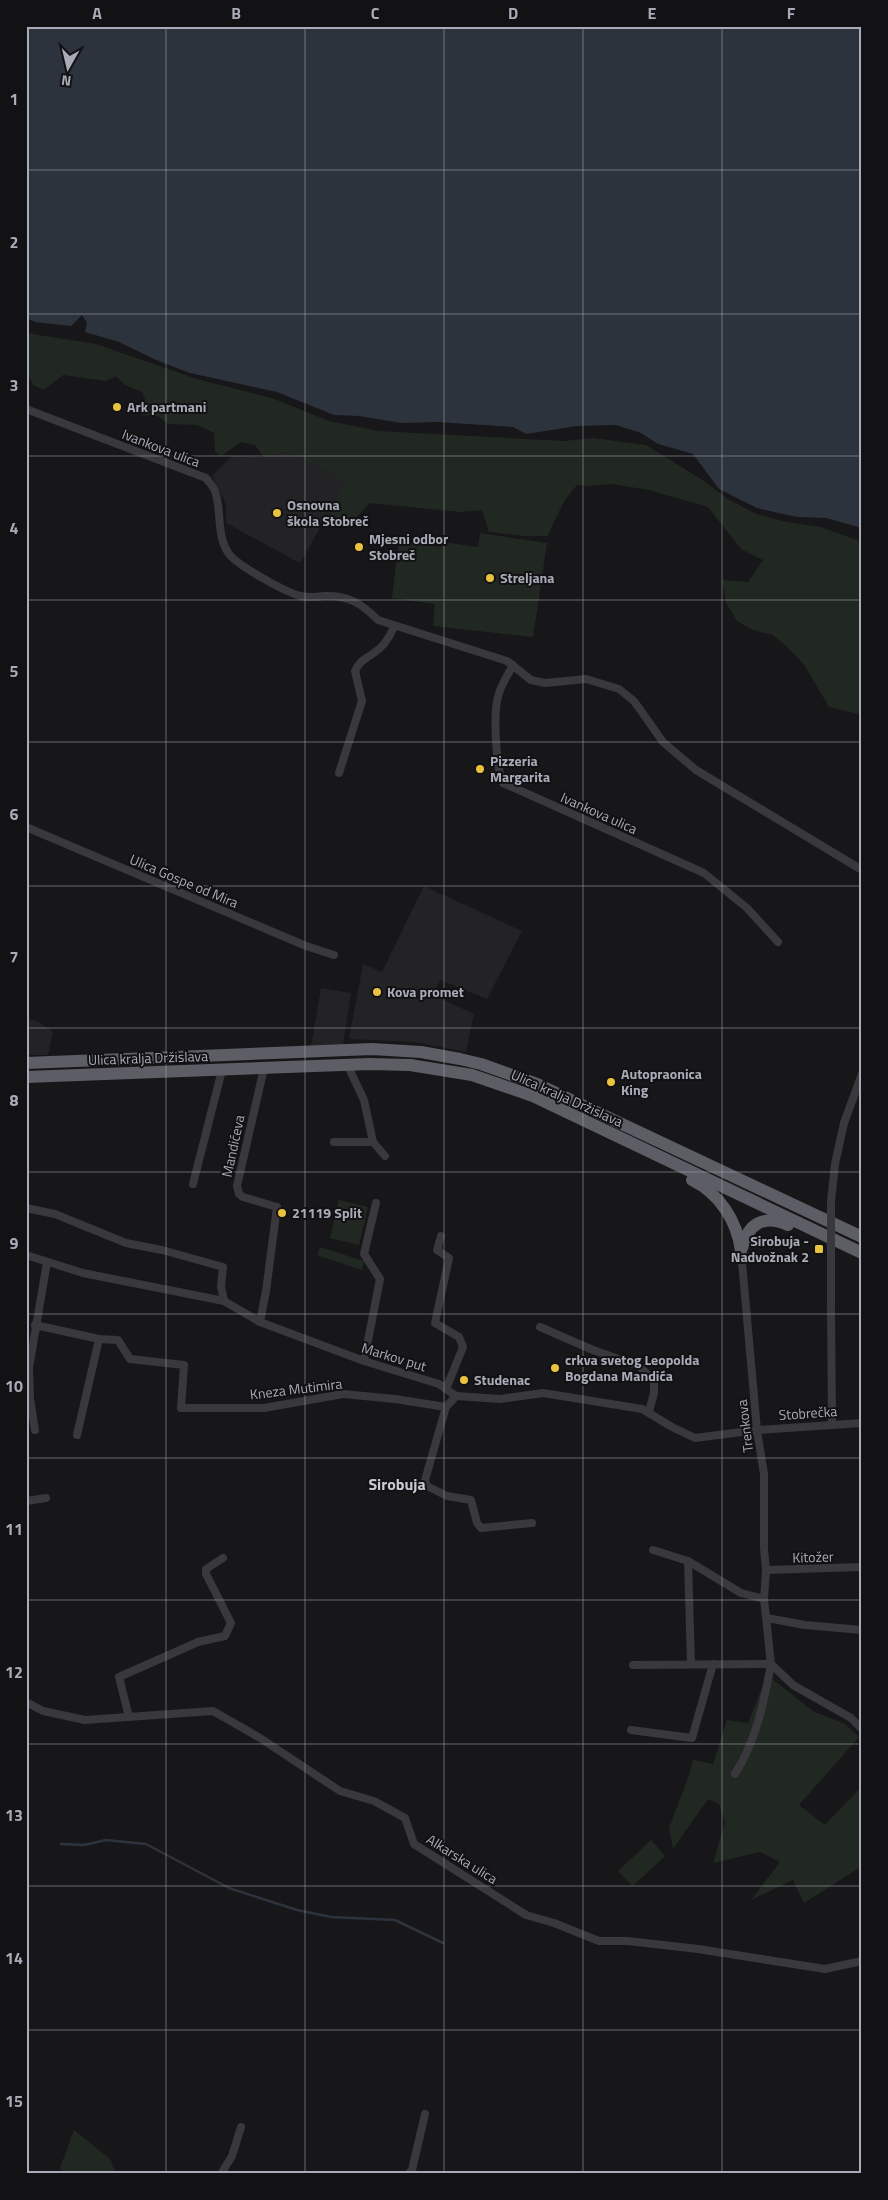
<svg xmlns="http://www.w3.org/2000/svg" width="888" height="2200" font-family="'Titillium Web',sans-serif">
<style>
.built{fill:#232225}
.green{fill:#212822}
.water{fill:#2d333c}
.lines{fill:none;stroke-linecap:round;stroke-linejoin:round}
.stream{stroke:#2d333c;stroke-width:2.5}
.minor{stroke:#38383d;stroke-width:8}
.trunk{stroke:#5c5d65;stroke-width:12}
.minor-bridge{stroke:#38383d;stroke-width:8}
.grid{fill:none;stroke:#a9acb8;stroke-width:1;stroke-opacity:0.55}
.poi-dot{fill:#e9c33e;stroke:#121113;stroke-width:2}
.labels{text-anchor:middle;stroke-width:4;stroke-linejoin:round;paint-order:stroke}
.poi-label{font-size:14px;font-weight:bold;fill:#a9acb8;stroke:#121113;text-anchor:start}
.street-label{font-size:14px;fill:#a9acb8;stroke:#121113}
.quarter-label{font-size:16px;font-weight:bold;fill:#cacbd4;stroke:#121113}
.neatline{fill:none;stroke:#a9acb8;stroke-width:2}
.grid-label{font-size:16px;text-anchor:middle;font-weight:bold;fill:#a9acb8}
</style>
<rect width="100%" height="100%" fill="#171618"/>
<g class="built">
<path d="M286,452L319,467L346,482L300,563L226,523V504L212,476L232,456L264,457Z"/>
<path d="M424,886L522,931L487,999L440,980L433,995L474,1014L466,1052L414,1042L349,1039L363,964L382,972Z"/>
<path d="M321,988L351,993L343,1045L311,1046Z"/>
<path d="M26,1018L39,1022L53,1032L48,1055H26Z"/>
</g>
<g class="green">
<path d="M26,333L96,344L197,379L272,398L329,421L379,431L564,441L593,438L646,445L701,479L728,499L756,514L786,522L821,527L862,542V715L829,707L805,666L788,648L773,635L753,630L737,621L726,603L722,580L748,582L763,560L741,549L708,507L649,490L611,484L591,486L577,485C563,500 556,517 548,536H524L489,532L482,510L460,512L370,503L347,527L323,524L345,482L319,467L286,452L264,457L255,445L241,442L221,456L215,451L214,433L197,425L168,424L158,416L141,415L145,399L142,392L125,385L116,376L106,381L63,375L44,390L33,385L30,379H26Z"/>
<path d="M480,533L547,543L533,637L433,626L435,604L392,598L399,541L441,547L442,542L478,547Z"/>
<path d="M339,1200L368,1207L359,1245L330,1238Z"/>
<path d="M320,1247L364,1261L362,1270L317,1255Z"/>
<path d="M767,1675L813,1711L845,1724L859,1737L799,1805L825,1825L862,1786V1866L804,1903L793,1880L751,1900L780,1862L760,1852L713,1863L725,1823L719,1804L708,1799L673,1849L669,1828L687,1781L693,1760L713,1764L727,1720L748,1723Z"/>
<path d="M651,1840L665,1856L633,1886L618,1871Z"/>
<path d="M74,2130L110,2159L116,2174H62L60,2168Z"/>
</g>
<path class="water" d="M26,26H862V528L826,518L797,517L757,508L719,489L693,454L658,444L641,433L616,425L577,426L526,434L513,427L438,422L401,423L359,416L334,415L277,392L190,373L156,360L119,342L85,332L87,323L82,315L71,326L35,322L26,318Z"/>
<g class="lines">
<path class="stream" d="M61,1844L84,1845L106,1840L146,1844L229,1888L297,1910L331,1917L395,1920L443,1943"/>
<g class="minor">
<path d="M26,409L206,478C209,482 213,486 215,491C222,511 216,536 229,554C238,566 287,593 301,596C309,598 317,597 324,596C348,595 361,603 378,620L507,661L531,680L545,683L586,679L619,689L634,701L663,742L696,770L862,870"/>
<path d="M513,665C508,675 500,686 498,697C493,714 496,768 503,783L704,873L747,908L778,942"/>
<path d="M339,773L362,701L355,671C361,659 365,660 375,652C385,646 390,636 394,627"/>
<path d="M26,827L306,946L334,955"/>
<path d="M347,1064L364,1100L373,1142"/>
<path d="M844,1123L862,1074"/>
<path d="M334,1142H373L385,1156"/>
<path d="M193,1184L222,1070"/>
<path d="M26,1208L55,1214L126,1243L162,1250L223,1267L221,1286L224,1301"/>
<path d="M441,1236L437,1250L449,1258L435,1323L459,1337L463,1347L446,1389"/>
<path d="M741,1251L757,1430L764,1474V1548L766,1570L764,1599L771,1664L793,1685L851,1718L862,1729"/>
<path d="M26,1255L83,1273L224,1301L260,1322L364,1361L439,1384L456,1396L500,1399L543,1393L642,1409L672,1427L695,1438L757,1430L862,1423"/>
<path d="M831,1308L832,1423"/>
<path d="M260,1322L266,1291L277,1207L243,1197L239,1194L237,1186L264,1068"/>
<path d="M35,1325L99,1339L118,1340L130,1359L184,1365L181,1408H264L343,1394L395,1399L446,1407L456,1396"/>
<path d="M540,1327L593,1350L639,1366L654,1381V1393L649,1412"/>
<path d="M364,1361L380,1279L364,1254L376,1203"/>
<path d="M446,1407L425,1480L427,1486L447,1496L471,1500L477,1523L481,1528L532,1523"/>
<path d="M35,1430L30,1399L29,1368L47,1262"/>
<path d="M77,1435L99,1339"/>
<path d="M26,1501L46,1498"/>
<path d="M653,1550L688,1561L741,1593L764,1599"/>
<path d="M688,1561L691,1664"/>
<path d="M766,1570L862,1567"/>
<path d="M767,1618L805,1625L862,1630"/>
<path d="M633,1665L771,1664C764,1702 756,1741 735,1774"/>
<path d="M26,1702L43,1711L85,1720L213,1711L260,1738L340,1791L374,1801L405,1818L414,1844L526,1915L554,1923L599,1941H628L698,1949L825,1969L862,1961"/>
<path d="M129,1717L119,1677L198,1642L225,1636L231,1623L206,1574V1569L223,1558"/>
<path d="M631,1730L692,1738L713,1664"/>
<path d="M221,2174L232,2156L241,2127"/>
<path d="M408,2174L412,2170L425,2114"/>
</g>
<g class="trunk">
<path d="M26,1063L372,1049L421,1052L460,1059L481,1064L537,1084L862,1237"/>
<path d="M26,1077L369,1064L410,1065L472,1075L533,1096L862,1253"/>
<path d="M692,1180C720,1194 737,1221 741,1251"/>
<path d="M742,1248C748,1224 763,1214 788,1225"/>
</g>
<path class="minor-bridge" d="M831,1308V1201L835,1164L844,1123"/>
</g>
<path class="grid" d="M166,26V2174M305,26V2174M444,26V2174M583,26V2174M722,26V2174M26,170H862M26,314H862M26,456H862M26,600H862M26,742H862M26,886H862M26,1028H862M26,1172H862M26,1314H862M26,1458H862M26,1600H862M26,1744H862M26,1886H862M26,2030H862"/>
<g class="poi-dot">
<circle cx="117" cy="407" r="5"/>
<circle cx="277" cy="513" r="5"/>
<circle cx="359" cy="547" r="5"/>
<circle cx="490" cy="578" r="5"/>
<circle cx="480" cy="769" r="5"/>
<circle cx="377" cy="992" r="5"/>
<circle cx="611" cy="1082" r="5"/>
<circle cx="282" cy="1213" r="5"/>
<rect x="814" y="1244" width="10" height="10" rx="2.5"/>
<circle cx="555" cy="1368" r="5"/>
<circle cx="464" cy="1380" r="5"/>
</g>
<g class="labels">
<g class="poi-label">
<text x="127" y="412">Ark partmani</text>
<text x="287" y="510">Osnovna<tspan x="287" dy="16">škola Stobreč</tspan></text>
<text x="369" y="544">Mjesni odbor<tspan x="369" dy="16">Stobreč</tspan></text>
<text x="500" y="583">Streljana</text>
<text x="490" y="766">Pizzeria<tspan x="490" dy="16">Margarita</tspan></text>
<text x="387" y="997">Kova promet</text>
<text x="621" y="1079">Autopraonica<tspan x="621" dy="16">King</tspan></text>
<text x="292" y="1218">21119 Split</text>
<text x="809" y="1246" text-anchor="end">Sirobuja -<tspan x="809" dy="16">Nadvožnak 2</tspan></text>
<text x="565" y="1365">crkva svetog Leopolda<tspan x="565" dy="16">Bogdana Mandića</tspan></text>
<text x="474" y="1385">Studenac</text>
</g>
<g class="street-label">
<text transform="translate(161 448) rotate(21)" y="5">Ivankova ulica</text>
<text transform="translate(599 813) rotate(24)" y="5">Ivankova ulica</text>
<text transform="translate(184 881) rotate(23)" y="5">Ulica Gospe od Mira</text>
<text transform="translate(148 1058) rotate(-2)" y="5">Ulica kralja Držislava</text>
<text transform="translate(567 1098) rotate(24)" y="5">Ulica kralja Držislava</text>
<text transform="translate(233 1146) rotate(-78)" y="5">Mandićeva</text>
<text transform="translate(394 1357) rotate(17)" y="5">Markov put</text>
<text transform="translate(296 1389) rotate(-7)" y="5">Kneza Mutimira</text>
<text transform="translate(808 1413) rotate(-4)" y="5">Stobrečka</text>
<text transform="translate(745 1426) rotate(-97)" y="5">Trenkova</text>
<text transform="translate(813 1557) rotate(-2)" y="5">Kitožer</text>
<text transform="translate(462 1859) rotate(32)" y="5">Alkarska ulica</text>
</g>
<g class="quarter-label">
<text x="397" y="1490">Sirobuja</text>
</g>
</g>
<rect width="888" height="2200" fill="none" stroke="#121113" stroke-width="55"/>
<g transform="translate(68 68) rotate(188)" stroke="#121113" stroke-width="4" paint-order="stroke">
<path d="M0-4L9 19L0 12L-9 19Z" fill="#a9acb8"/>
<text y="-8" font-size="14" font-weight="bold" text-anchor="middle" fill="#a9acb8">N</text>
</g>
<rect x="28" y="28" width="832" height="2144" class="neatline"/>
<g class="grid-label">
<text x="97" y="19">A</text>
<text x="236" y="19">B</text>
<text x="375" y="19">C</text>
<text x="513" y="19">D</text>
<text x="652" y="19">E</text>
<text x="791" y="19">F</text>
<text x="14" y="105">1</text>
<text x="14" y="248">2</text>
<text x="14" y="391">3</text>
<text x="14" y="534">4</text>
<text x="14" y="677">5</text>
<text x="14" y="820">6</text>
<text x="14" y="963">7</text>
<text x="14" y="1106">8</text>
<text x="14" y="1249">9</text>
<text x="14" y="1392">10</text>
<text x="14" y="1535">11</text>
<text x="14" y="1678">12</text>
<text x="14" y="1821">13</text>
<text x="14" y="1964">14</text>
<text x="14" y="2107">15</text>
</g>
</svg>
